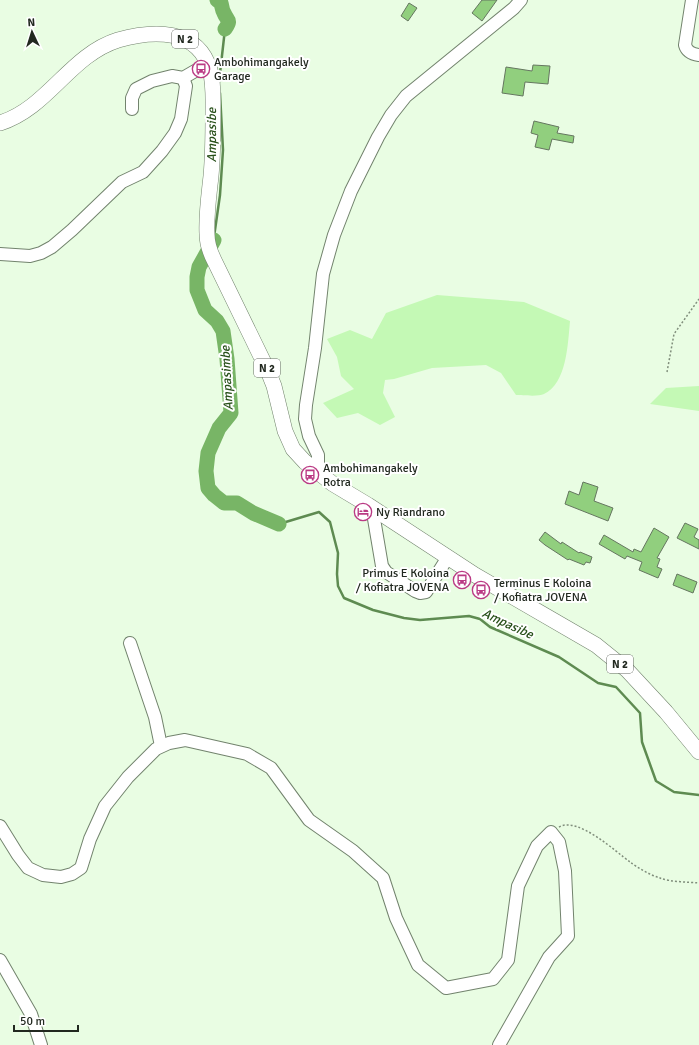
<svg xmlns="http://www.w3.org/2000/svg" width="699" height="1045" font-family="Signika,sans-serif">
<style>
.green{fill:#c4f9b5}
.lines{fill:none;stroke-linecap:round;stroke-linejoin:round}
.stream{stroke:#5e8b51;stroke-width:2.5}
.river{stroke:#78b566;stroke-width:15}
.building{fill:#91cf7e;stroke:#657660}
.minor-casing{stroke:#72836d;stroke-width:14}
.major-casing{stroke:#72836d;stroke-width:16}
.path{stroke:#808e7c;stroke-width:1.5;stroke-dasharray:2 2;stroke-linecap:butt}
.minor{stroke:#fff;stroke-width:12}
.major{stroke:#fff;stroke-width:15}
.labels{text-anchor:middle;stroke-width:4;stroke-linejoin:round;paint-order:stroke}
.shield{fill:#fff;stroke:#646862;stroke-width:1}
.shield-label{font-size:11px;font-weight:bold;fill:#21281f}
.poi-label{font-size:12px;fill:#21281f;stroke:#fff;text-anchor:start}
.water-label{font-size:13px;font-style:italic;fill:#28501a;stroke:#fff}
</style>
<rect width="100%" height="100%" fill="#e9fde3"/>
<g class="green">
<path d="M437,295L524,302L570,321C568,342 567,384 544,394C538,397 522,395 516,395L501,373L486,365L432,368L394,379L385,380L383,393L395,417L380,425L358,413L337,418L323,403L354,389L341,376L337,357L327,339L350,330L372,339L386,313Z"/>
<path d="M699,386V411L650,404L666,388Z"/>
</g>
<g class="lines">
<g class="stream">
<path d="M219,82L225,29"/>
<path d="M214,237L220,195L223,150L220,93"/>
<path d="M279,524L319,512L330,522L338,553L337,574L338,586L344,598L373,610L404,618L420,620L469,616L480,619L490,627L559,657L598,683L616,687L640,713L642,742L656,781L674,792L699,795"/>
</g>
<g class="river">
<path d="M217,0L221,3C222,6 222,10 224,13C227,21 232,19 225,29"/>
<path d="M214,240L199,267L197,277V290L205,310L217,321L223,331L227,359L231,413L219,428L208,453L206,471L208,488L214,495L224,503H237L253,513L279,524"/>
</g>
</g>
<g class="building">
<path d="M482,0H497L482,21L472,13Z"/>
<path d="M409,3L417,8L408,21L401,16Z"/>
<path d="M533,65L550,66L548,84L525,82L523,96L502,93L506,67L532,71Z"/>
<path d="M534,121L559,127L557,133L574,136L573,143L552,139L549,150L535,147L538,135L531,133Z"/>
<path d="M583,482L598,487L594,501L613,508L608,521L565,504L569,491L579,495Z"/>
<path d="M685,523L698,529L694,537L699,540V549L677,538Z"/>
<path d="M654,528L669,537L657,558L660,559L657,567L662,569L658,578L639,570L642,562L627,556L625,559L599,544L604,535L633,552L634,549L641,552Z"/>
<path d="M545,532L561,544L562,542L579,553L580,552L592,557L590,563L586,562L584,565L569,559L568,560L545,545L539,540Z"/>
<path d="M677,574L697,582L693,593L673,585Z"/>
</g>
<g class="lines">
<defs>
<g id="minor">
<path d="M692,0L685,45C687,52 692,54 699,55"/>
<path d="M132,109V98L136,89L152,81L172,76L183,78L207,64"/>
<path d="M0,254L30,256L41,253L52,247L72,230L122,182L143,172L162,151L175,133L181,119L186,86L183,78"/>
<path d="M318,473V455L309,436L305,419L306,405L315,348L323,274L334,235L351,191L378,137L391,115L406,96L514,8L521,0"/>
<path d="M372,507L382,566L386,572L415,591L420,593L426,592L448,557"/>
<path d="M130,643L155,717L161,746"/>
<path d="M0,826L18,855L28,868L43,875L61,877L72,874L81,868L90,839L105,806L128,777L156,749L169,743L185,740L247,754L271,768L309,820L353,851L383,878L396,918L418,965L446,988L493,979L508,960L518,886L537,846L551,832L559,842L565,871L568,936L549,957L499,1045"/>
<path d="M0,960L31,1014L41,1045"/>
</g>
<path id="major" d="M0,123C48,108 70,55 118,40C153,30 198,28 210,70C214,84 213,99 213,113C213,134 213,155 211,176C209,195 206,215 207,234C207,243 210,252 214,260L268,371L274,386L285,431L293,449L305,462L333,484L368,505L475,575L596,645L627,670L666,712L699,752"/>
</defs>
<use href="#minor" class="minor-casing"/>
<use href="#major" class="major-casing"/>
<g class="path">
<path d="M667,372L674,334L699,299"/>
<path d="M559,827C578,816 616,852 630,862C638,868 650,875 660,878C670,882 688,882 699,883"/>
</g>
<use href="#minor" class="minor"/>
<use href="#major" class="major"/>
</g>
<defs>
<symbol id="bus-ring" viewBox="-11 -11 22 22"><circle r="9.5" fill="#fff" stroke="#ba3a84" stroke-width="1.5"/><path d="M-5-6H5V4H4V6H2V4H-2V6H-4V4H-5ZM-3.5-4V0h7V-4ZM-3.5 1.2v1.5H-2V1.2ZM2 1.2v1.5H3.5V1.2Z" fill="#ba3a84"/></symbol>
<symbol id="hotel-ring" viewBox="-11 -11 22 22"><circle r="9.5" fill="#fff" stroke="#ba3a84" stroke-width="1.5"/><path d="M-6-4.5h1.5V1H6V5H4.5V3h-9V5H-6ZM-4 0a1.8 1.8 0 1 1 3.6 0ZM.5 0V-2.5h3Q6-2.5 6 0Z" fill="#ba3a84"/></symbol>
</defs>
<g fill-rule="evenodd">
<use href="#bus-ring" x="191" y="59" width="20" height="20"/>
<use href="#bus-ring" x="300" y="465" width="20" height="20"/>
<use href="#hotel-ring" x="353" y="502" width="20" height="20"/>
<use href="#bus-ring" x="452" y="570" width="20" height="20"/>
<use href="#bus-ring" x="471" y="580" width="20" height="20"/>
</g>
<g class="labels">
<g class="shield">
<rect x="172" y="30" width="26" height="18" rx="3"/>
<rect x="254" y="359" width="26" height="18" rx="3"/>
<rect x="607" y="655" width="26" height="18" rx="3"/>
</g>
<g class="shield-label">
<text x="185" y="43">N 2</text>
<text x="267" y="372">N 2</text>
<text x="620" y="668">N 2</text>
</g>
<g class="poi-label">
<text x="214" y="66">Ambohimangakely<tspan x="214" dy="14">Garage</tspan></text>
<text x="323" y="472">Ambohimangakely<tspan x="323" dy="14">Rotra</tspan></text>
<text x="376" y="516">Ny Riandrano</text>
<text x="449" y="577" text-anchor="end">Primus E Koloina<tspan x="449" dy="14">/ Kofiatra JOVENA</tspan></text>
<text x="494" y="587">Terminus E Koloina<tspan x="494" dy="14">/ Kofiatra JOVENA</tspan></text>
</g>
<g class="water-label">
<text transform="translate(211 135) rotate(-90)" y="5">Ampasibe</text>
<text transform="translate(226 378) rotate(-93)" y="5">Ampasimbe</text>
<text transform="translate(508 623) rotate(25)" y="5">Ampasibe</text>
</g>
</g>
<g transform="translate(32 32) rotate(356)" stroke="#ffffff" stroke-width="3" paint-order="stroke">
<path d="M0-3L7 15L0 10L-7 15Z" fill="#21281f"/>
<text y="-6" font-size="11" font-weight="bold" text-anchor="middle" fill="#21281f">N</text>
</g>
<path d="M14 1025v6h64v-6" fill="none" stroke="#21281f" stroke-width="2"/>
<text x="20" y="1025" font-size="12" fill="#21281f" stroke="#ffffff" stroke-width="3" paint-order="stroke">50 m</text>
</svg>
